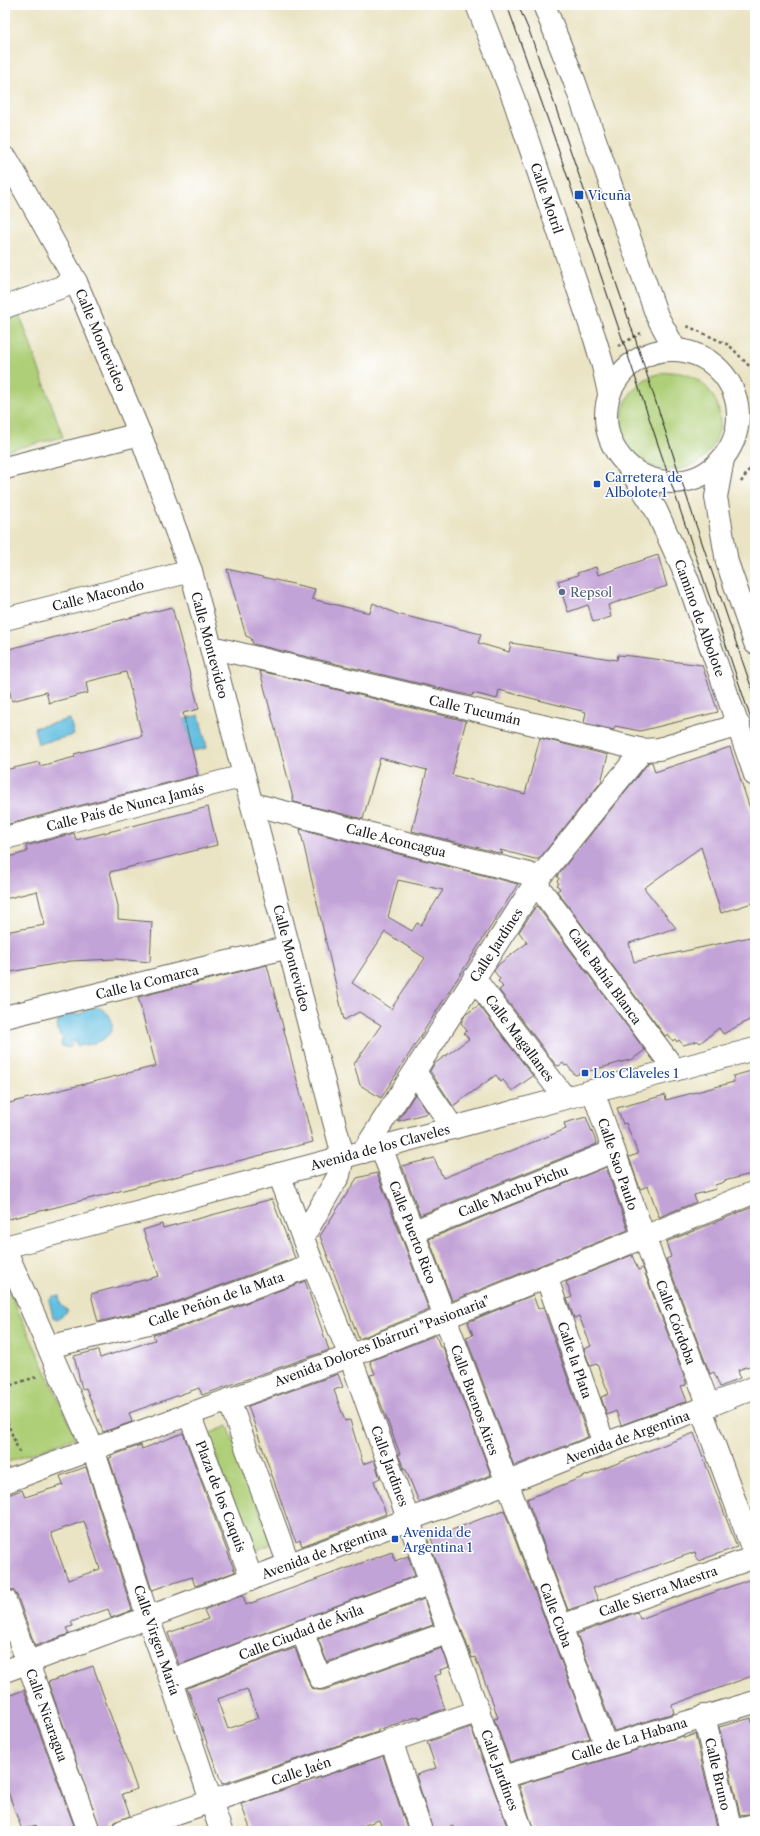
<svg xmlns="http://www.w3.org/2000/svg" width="760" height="1836" font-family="'Libre Caslon Text',serif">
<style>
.green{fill:#aecf77;stroke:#65764a}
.water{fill:#63bfe1;stroke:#406e7e}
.building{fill:#c2a3d7;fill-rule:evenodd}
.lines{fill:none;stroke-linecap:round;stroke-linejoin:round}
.street-casing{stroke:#646257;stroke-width:24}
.secondary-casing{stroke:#646257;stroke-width:24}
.path{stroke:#646257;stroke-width:2.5;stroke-dasharray:3 3;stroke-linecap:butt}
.street{stroke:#fff;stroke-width:22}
.secondary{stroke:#fff;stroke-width:22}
.tram{stroke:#1c1c1c;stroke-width:1}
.transit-dot{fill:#1a4fb4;stroke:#fff;stroke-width:1.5}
.service-dot{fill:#5c6f8a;stroke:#fff;stroke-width:1.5}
.labels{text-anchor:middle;stroke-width:3;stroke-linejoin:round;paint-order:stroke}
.transit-label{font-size:13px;fill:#164399;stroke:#fff;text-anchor:start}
.street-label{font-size:13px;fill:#1c1c1c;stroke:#fff}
.service-label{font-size:13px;fill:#4e5e75;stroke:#fff;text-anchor:start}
</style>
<rect width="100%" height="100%" fill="#fff"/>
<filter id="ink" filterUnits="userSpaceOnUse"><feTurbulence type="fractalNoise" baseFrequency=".025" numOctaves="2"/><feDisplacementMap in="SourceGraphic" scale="8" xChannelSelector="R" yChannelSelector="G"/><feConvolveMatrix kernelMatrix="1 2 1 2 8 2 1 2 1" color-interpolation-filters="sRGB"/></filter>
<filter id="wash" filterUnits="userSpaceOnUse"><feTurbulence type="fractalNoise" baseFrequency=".012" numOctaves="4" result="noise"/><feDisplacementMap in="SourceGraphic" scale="16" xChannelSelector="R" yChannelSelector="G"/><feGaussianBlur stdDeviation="0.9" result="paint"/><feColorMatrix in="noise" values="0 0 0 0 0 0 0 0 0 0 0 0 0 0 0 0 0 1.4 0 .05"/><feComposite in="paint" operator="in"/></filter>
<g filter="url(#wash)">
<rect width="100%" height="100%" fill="#eae4c4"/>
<g class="green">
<path d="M19,312L63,437L5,451V317Z"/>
<circle cx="671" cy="421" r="49"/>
<path d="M5,1282L76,1437L5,1463Z"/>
<path d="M228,1426L272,1544L252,1552L208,1434Z"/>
</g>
<g class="water">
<path d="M199,715L207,748L192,751L184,719Z"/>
<path d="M70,719L74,735L38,744L34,728Z"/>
<path d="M97,1007C111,1011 119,1027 105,1038C97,1044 87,1045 78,1046L74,1041H71L72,1045L69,1048L62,1046L61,1042L63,1039C49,1022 63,1012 80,1014L88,1009Z"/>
<path d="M53,1296H59L61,1305L68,1311L57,1319L53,1317L49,1300Z"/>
</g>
<g id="blocks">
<g class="building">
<path d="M658,555L667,586L608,605L611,617L593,622L588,605L568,612L558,581L578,575L577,573L596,567L598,575Z"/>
<path d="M227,569L315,589L312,599L370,613L373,603L397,614L481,634L478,643L509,652L511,643L617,660L618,655L631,656L702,665L718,712L640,731L615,726L614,730L584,723L586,712L499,690L497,699L473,693L472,696L253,644L251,638L246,636Z"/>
<path d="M172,607L199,709L183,713L198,775L5,825V770L39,762L40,766L75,757L74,754L142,736L126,672L86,682L88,693L49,703L46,692L12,701L5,672V650Z"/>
<path d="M260,671L466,721L452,775L525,794L540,738L608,755L601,782L539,859H535L500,850L503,854L412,831L427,770L380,758L363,819L294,802Z"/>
<path d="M730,747L755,824V902L721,913L701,847L644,888L676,928L629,943L634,962L755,936V1017L723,1034L719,1028L700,1043L698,1041L683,1045L679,1040L677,1042L675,1039L673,1041L668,1034L665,1036L557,891L560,889L557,885L559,884L557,881L559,879L557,876L649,762H652L655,772Z"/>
<path d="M208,807L217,845L110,872L118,906V919L152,922L150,962L115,959L71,961L5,973V932L45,925L37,891L5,899V858L27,852L26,846L74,833L76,840Z"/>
<path d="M300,829L518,884L381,1098L360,1085L354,1064L381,1025L359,1012L344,1020ZM398,880L443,890L421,925L417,923L412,931L388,917ZM385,932L425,958L391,1009L352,983Z"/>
<path d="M537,906L645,1050L633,1059L575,1075L567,1065L565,1066L563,1063L559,1066L556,1065L499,990L503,987L498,981L500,979L494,971L499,964L527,943L519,932L534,909Z"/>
<path d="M267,965L313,1142L9,1219L5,1205V1104L156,1066L138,997Z"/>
<path d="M479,1005L533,1076L512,1091L503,1080L501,1082L496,1075L453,1106L430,1071L434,1064L469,1039L464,1033L467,1031L461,1023L465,1015Z"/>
<path d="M755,1070V1173L724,1181V1182L715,1185L716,1189L694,1195L696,1202L659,1217L648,1186L640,1189L629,1157L638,1154L626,1123L623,1124L617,1108L665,1095L666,1100L734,1082L733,1076Z"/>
<path d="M415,1094L428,1113L398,1121Z"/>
<path d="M586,1117L597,1144L420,1215L402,1166L434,1158L443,1178L566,1129L564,1123Z"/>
<path d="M606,1167L628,1230L452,1301L429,1239Z"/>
<path d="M377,1173L429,1310L359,1339L320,1236L357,1178Z"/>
<path d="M272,1199L295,1258L165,1306L98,1322L91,1294L159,1276L143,1230L162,1224L163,1228Z"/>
<path d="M755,1206V1364L738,1370L740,1378L720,1387L714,1372L710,1374L666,1259L671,1257L666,1242Z"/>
<path d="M632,1255L638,1270L643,1268L686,1382V1385L681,1386L687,1401L621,1425L616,1411L607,1415L601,1397L609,1394L597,1364L590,1366L584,1349L591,1346L579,1316L574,1318L567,1299L572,1297L566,1282Z"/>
<path d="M305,1281L329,1350L202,1395L199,1388L129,1413L132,1422L103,1432L86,1388L82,1389L74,1356L98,1350L100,1358L155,1340L153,1335L173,1330Z"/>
<path d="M533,1295L538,1309L543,1307L588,1437L514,1466L466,1337L473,1335L468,1322Z"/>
<path d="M436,1335L440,1347H443L491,1475L419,1502L405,1468L404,1469L398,1454H400L370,1375L375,1374L370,1361Z"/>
<path d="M338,1374L343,1387L334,1390L345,1421L350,1420L363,1464L374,1460L380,1478L374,1481L386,1514L302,1546L300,1540L296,1542L292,1533L248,1406Z"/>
<path d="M183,1433L235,1572L195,1586L192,1577L152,1590L109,1458L112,1457L111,1456L141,1445L142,1449Z"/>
<path d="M694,1433L737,1547L698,1561L695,1552L593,1588L598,1600L568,1610L527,1499Z"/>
<path d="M86,1467L132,1610L111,1618L108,1609L71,1622L73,1626L66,1628L69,1634L35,1646L17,1595L13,1590L5,1588V1496L22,1490L25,1497L63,1485L60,1476ZM84,1521L100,1569L68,1580L51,1533Z"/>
<path d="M504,1510L590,1738L510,1762L494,1719L498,1718L492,1700L475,1657L472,1658L431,1547L434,1546L431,1538Z"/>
<path d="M392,1552L395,1561L408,1556L415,1576L179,1665L168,1633L208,1619L204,1610L243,1595L246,1605Z"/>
<path d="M751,1579V1581L755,1580V1675L672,1705L674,1713L614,1731L577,1634L637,1612L640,1619Z"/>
<path d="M424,1599L433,1625L327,1662L318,1639Z"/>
<path d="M295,1648L309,1683L312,1688L318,1690H324L442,1648L449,1667L440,1670L441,1674L434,1676L445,1709L419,1718V1716L378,1730V1732L222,1784L187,1688ZM247,1689L258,1718L228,1729L217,1699Z"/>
<path d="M93,1666L137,1789L122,1794L130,1816L114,1822L111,1831H101L48,1682Z"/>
<path d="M24,1690L76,1831H37L35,1825L22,1830L5,1784V1697Z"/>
<path d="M751,1718L755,1733V1813L740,1815L719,1727Z"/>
<path d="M471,1727L509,1831H455L453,1826L433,1831L416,1775L436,1768L427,1742Z"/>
<path d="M695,1734L718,1831H534L519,1785L683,1736L684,1738Z"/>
<path d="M383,1756L408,1831H383L379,1820L348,1831H251L241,1804Z"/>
</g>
</g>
</g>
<g filter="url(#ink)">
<use href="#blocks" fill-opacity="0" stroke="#646257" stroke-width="1"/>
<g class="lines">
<defs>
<g id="street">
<path d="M5,160L7,159L76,282L140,434L191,571L343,1156L339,1175L303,1237"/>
<path d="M5,307L76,282"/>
<path d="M5,468L140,434"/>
<path d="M5,619L191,571"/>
<path d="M211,647L643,750L659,749L739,725"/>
<path d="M252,804L529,874L675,1070"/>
<path d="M5,838L244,776"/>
<path d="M474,978L565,1098"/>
<path d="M5,1017L289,947"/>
<path d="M415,1072L453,1128"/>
<path d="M593,1091L644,1237L709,1406"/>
<path d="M381,1147L606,1746"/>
<path d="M363,1152L536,882L643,750"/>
<path d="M279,1174L313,1265L350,1356L431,1583L522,1831"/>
<path d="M412,1232L614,1151"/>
<path d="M5,1249L93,1449L148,1618L171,1681L221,1831"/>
<path d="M546,1276L604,1444"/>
<path d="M48,1347L169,1318L313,1265"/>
<path d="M229,1400L289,1565"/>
<path d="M701,1409L755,1556"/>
<path d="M189,1414L252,1579"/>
<path d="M5,1482L93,1449L350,1356L755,1192"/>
<path d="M5,1600L89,1831"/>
<path d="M561,1626L755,1557"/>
<path d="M302,1631L320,1678L450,1632"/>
<path d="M171,1681L431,1583"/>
<path d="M704,1716L731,1831"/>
<path d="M391,1740L421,1831"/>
<path d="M503,1777L755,1702"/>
<path d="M731,1830L755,1825"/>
<path d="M123,1831L479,1711"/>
</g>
<g id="secondary">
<path d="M477,5L514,100L595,339L603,366L609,393"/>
<path d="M544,5L574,80L657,316L675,349"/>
<circle cx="672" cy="416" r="66"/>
<path d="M723,459L716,497L727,562L755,643"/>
<path d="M629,468L656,510L687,578L755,775"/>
<path d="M5,1247L565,1098L755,1049"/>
<path d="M5,1671L506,1483L604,1444L701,1409L755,1387"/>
</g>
</defs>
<use href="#street" class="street-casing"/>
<use href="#secondary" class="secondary-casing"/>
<g class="path">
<path d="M687,326L729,345L754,371L755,374"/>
<path d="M618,346L641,333"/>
<path d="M741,482L755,461"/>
<path d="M5,1387L39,1376"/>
<path d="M5,1416L20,1455"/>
</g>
<use href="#street" class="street"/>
<use href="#secondary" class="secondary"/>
<g class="tram">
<path d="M507,5L554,137L755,731"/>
<path d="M518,5L530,33L634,335L696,525L755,698"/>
</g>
</g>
</g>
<g class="transit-dot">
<rect x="574" y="190" width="10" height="10" rx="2"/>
<rect x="593" y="480" width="8" height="8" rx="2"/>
<rect x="581" y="1069" width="8" height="8" rx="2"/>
<rect x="391" y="1535" width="8" height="8" rx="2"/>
</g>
<circle class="service-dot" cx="562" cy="592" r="4"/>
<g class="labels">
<g class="transit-label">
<text x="588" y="200">Vicuña</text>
<text x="605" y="482">Carretera de<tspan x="605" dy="15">Albolote 1</tspan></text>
<text x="593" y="1078">Los Claveles 1</text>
<text x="403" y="1537">Avenida de<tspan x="403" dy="15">Argentina 1</tspan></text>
</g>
<g class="street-label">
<text transform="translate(547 198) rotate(71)" y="5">Calle Motril</text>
<text transform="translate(101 340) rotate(67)" y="5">Calle Montevideo</text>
<text transform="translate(98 595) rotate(-14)" y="5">Calle Macondo</text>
<text transform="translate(700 618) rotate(70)" y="5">Camino de Albolote</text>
<text transform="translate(210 645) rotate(75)" y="5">Calle Montevideo</text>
<text transform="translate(475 710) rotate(13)" y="5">Calle Tucumán</text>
<text transform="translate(125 807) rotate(-14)" y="5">Calle País de Nunca Jamás</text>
<text transform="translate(396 840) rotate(14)" y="5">Calle Aconcagua</text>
<text transform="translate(496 945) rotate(-57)" y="5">Calle Jardines</text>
<text transform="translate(292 958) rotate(75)" y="5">Calle Montevideo</text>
<text transform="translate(605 976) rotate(54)" y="5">Calle Bahía Blanca</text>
<text transform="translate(147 982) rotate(-14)" y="5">Calle la Comarca</text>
<text transform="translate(520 1038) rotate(53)" y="5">Calle Magallanes</text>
<text transform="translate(380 1147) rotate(-15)" y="5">Avenida de los Claveles</text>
<text transform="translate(618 1164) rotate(71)" y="5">Calle Sao Paulo</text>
<text transform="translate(513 1191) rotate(-22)" y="5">Calle Machu Pichu</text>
<text transform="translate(413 1232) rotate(69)" y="5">Calle Puerto Rico</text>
<text transform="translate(216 1299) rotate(-19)" y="5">Calle Peñón de la Mata</text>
<text transform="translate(676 1322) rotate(69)" y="5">Calle Córdoba</text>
<text transform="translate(382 1341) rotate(-21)" y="5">Avenida Dolores Ibárruri "Pasionaria"</text>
<text transform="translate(575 1360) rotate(71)" y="5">Calle la Plata</text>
<text transform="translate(475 1400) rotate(70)" y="5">Calle Buenos Aires</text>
<text transform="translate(627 1437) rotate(-20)" y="5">Avenida de Argentina</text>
<text transform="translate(390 1466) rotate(70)" y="5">Calle Jardines</text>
<text transform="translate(221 1496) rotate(69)" y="5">Plaza de los Caquis</text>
<text transform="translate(324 1552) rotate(-20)" y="5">Avenida de Argentina</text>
<text transform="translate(658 1591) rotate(-20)" y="5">Calle Sierra Maestra</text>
<text transform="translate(556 1615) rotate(69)" y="5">Calle Cuba</text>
<text transform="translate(301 1632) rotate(-21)" y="5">Calle Ciudad de Ávila</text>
<text transform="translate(157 1640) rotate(71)" y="5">Calle Virgen María</text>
<text transform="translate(47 1715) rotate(70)" y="5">Calle Nicaragua</text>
<text transform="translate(629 1739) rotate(-17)" y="5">Calle de La Habana</text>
<text transform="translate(500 1770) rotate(70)" y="5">Calle Jardines</text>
<text transform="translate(301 1771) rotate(-19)" y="5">Calle Jaén</text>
<text transform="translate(718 1774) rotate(77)" y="5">Calle Bruno</text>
</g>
<g class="service-label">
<text x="570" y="597">Repsol</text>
</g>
</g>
<rect width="760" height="1836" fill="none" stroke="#fff" stroke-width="20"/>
</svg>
